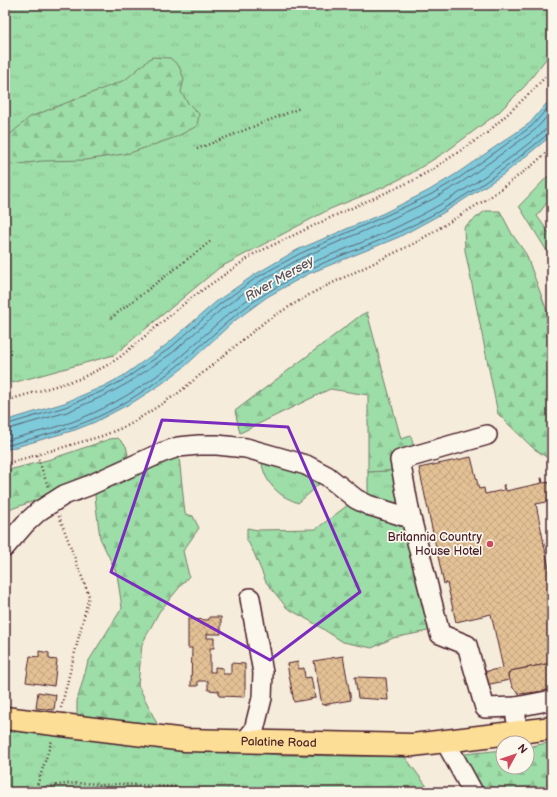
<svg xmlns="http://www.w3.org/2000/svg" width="557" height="797" font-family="'Balsamiq Sans',sans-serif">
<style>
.grass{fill:url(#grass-tufts);stroke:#747e69}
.forest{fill:url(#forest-firs);stroke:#747e69}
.water{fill:#7dcadb;stroke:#698695}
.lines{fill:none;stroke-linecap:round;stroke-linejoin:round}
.shore{stroke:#5e6371;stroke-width:1}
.building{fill:url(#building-cross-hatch);stroke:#4a1f2b}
.minor-casing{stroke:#4a1f2b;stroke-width:22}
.major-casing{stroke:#4a1f2b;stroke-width:25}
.path{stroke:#4a1f2b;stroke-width:2.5;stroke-dasharray:1 3;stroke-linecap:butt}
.minor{stroke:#fbf7ec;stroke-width:19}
.major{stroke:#fcde96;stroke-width:22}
.marked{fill:none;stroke:#7b2cbf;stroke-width:3;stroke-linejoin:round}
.poi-dot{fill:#d1495b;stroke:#fbf7ec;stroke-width:1.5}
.labels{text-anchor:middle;stroke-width:3.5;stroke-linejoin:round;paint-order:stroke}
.poi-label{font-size:12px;fill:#4a1f2b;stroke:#fbf7ec;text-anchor:end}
.street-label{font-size:12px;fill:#4a1f2b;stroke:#fbf7ec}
.water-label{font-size:13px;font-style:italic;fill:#595260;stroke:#fbf7ec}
</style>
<defs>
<pattern id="grass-tufts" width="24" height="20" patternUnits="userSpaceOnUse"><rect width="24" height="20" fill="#9ddda7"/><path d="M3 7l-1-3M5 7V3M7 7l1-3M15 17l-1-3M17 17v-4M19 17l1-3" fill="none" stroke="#89bd90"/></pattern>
<pattern id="forest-firs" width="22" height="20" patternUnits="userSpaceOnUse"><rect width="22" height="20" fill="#9ddda7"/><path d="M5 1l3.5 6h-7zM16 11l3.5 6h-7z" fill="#89bd90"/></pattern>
<pattern id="building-cross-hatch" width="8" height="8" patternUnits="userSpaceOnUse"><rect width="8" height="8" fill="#e3c195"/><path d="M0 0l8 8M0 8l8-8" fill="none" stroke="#c4a581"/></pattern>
</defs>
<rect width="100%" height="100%" fill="#f6ecdb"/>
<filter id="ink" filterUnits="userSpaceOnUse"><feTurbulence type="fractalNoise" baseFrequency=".025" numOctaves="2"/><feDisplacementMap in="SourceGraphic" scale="8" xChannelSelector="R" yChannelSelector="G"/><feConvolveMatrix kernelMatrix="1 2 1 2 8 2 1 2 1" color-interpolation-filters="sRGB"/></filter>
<g filter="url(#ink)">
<g class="grass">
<path d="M5,5H552V51L525,86L498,113L447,151L410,174L384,187L330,209L219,268L114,355L5,385Z"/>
<path d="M261,452L327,476L311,492L298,503C291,500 283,497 278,492C265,481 261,467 261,452Z"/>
<path d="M402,470L410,514L368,505V472Z"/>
<path d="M5,722L223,751L286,755L405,757L431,792H5Z"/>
</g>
<g class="forest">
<path d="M152,57L170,58L179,66L184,79L181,92L188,103L199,114L197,126L176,137L130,153L86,160L42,161L12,165L5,153L6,138L30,117L125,80Z"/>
<path d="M552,172V196L537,216L552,237V263L550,256L519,206Z"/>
<path d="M485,211H500L512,234L526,254L547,311L552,328V461L533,448L498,414L465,250L464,227Z"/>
<path d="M367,312L401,439L411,436L416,455L402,470L368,472V395L330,389L240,433L235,411L361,315Z"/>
<path d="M118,438L126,446L128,455L108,469L60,492L11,509L5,513V471L51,459L110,439Z"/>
<path d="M178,447L185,514L193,516L199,528L183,551L189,576L159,612L142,644L138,685L164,738L77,727V701L88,662L122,608L117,574L100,538L96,506L94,483Z"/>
<path d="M356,499L403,516L438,629L393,638L372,648L343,642L312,622L287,608L266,582L254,553L247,540V528L258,530L316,529Z"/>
<path d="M552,742V792H462L451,773L455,755L503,750V767H527V747Z"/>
</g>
<path class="water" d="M552,97V135L504,174L443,213L399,237L308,274L267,297L233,322L183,368L160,385L135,401L95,422L75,430L5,450V421L64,403L104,386L123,376L166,345L217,301L254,275L297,250L384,213L428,191L456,174L530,123Z"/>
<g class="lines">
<g class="shore">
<path d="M5,425L65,407L105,390L125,379L169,349L220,304L256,278L299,254L385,216L430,195L459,178L532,126L552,103"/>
<path d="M5,430L67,412L108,394L128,383L172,353L223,308L259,282L301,258L387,221L433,199L462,182L535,130L552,111"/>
<path d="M5,441C27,434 50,430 72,422C101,411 130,395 155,377C181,358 203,336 227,315C244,301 263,289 282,278C318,257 358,246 395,228C449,203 500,168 545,130L552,128"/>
<path d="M5,446C27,440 50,434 72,427C103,417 133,399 159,380C185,362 207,339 231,319C248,305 265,293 284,283C320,261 360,250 397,233C451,208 503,172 548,134L552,133"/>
</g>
</g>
<g class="building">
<path d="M471,457L479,489L484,488L485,494L504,490L503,485H505L506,491L542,483L541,478H542L543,483L552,482V501L536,504L552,584V663L510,671L508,675L509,680L486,685L483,672L503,668L491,614L456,622L447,583L444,584L419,468Z"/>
<path d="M209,617H221V634H207V638H214V648H210V672H215V667L223,668V674H231V663L245,664V697L219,696V691L208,690V681H198V686H191L192,648H188V619L209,620Z"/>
<path d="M39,651L49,653V659L57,660L54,686L26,682L30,656L39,657Z"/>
<path d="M343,656L351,700L322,705L314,661Z"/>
<path d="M298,662L299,669L304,668L305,678L311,677L315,698L294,702L287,664Z"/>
<path d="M552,663V693L548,694L544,691L520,694L513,688L508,675L510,671Z"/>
<path d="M355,677L386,678L388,700L358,698Z"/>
<path d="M38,692L56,695L54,710L36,708Z"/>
</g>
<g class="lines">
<defs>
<g id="minor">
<path d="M410,514L400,460L487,435"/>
<path d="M5,547L25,524L39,511L64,495L88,486L161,453L178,447L199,445H217L246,448L306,465L327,476L356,499L368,505L403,516L410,514L440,634L467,645L485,708L516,707"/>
<path d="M516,718V707L552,700"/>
<path d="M245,741L254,730L262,698L263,673L250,598"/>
<path d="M445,741L473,792"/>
</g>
<g id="major">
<path id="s1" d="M5,718L185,740L413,745L552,728"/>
</g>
</defs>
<use href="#minor" class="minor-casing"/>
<use href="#major" class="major-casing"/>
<g class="path">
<path d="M197,149L300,108"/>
<path d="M111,318L211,241"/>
<path d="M5,401L79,379L106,366L120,357L191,298L254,254L334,216L414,180L433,169L487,133L529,94L552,70"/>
<path d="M37,455L48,487"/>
<path d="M5,464L102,436L129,425L177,394L267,320L314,292L415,243L490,197L534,164L552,147"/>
<path d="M59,516L89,596L61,708"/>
<path d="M36,789C60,784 75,782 99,784"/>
<path d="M35,792L52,740"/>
<path d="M84,792L90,788L101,785L119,784L177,787L186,789L195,792"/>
<path d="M224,792L231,788"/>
</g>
<use href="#minor" class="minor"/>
<use href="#major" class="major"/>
</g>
</g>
<path class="marked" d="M162,420L288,427L360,592L270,660L111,572Z"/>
<circle class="poi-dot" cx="490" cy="544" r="4"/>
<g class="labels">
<g class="poi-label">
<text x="482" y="541">Britannia Country<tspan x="482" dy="14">House Hotel</tspan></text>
</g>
<g class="street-label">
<text dy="4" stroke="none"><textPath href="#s1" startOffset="275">Palatine Road</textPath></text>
</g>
<g class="water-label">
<text transform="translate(279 278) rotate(-30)" y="5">River Mersey</text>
</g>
</g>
<rect width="557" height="797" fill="none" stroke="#fbf7ec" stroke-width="20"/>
<rect x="10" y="10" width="537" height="777" fill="none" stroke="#4a1f2b" stroke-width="1.5" filter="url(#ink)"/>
<g transform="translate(515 755) rotate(50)"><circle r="19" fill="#fbf7ec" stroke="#b4a19f"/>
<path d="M0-3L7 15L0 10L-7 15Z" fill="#d1495b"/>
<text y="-6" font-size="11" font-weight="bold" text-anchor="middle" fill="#4a1f2b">N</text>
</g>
</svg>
